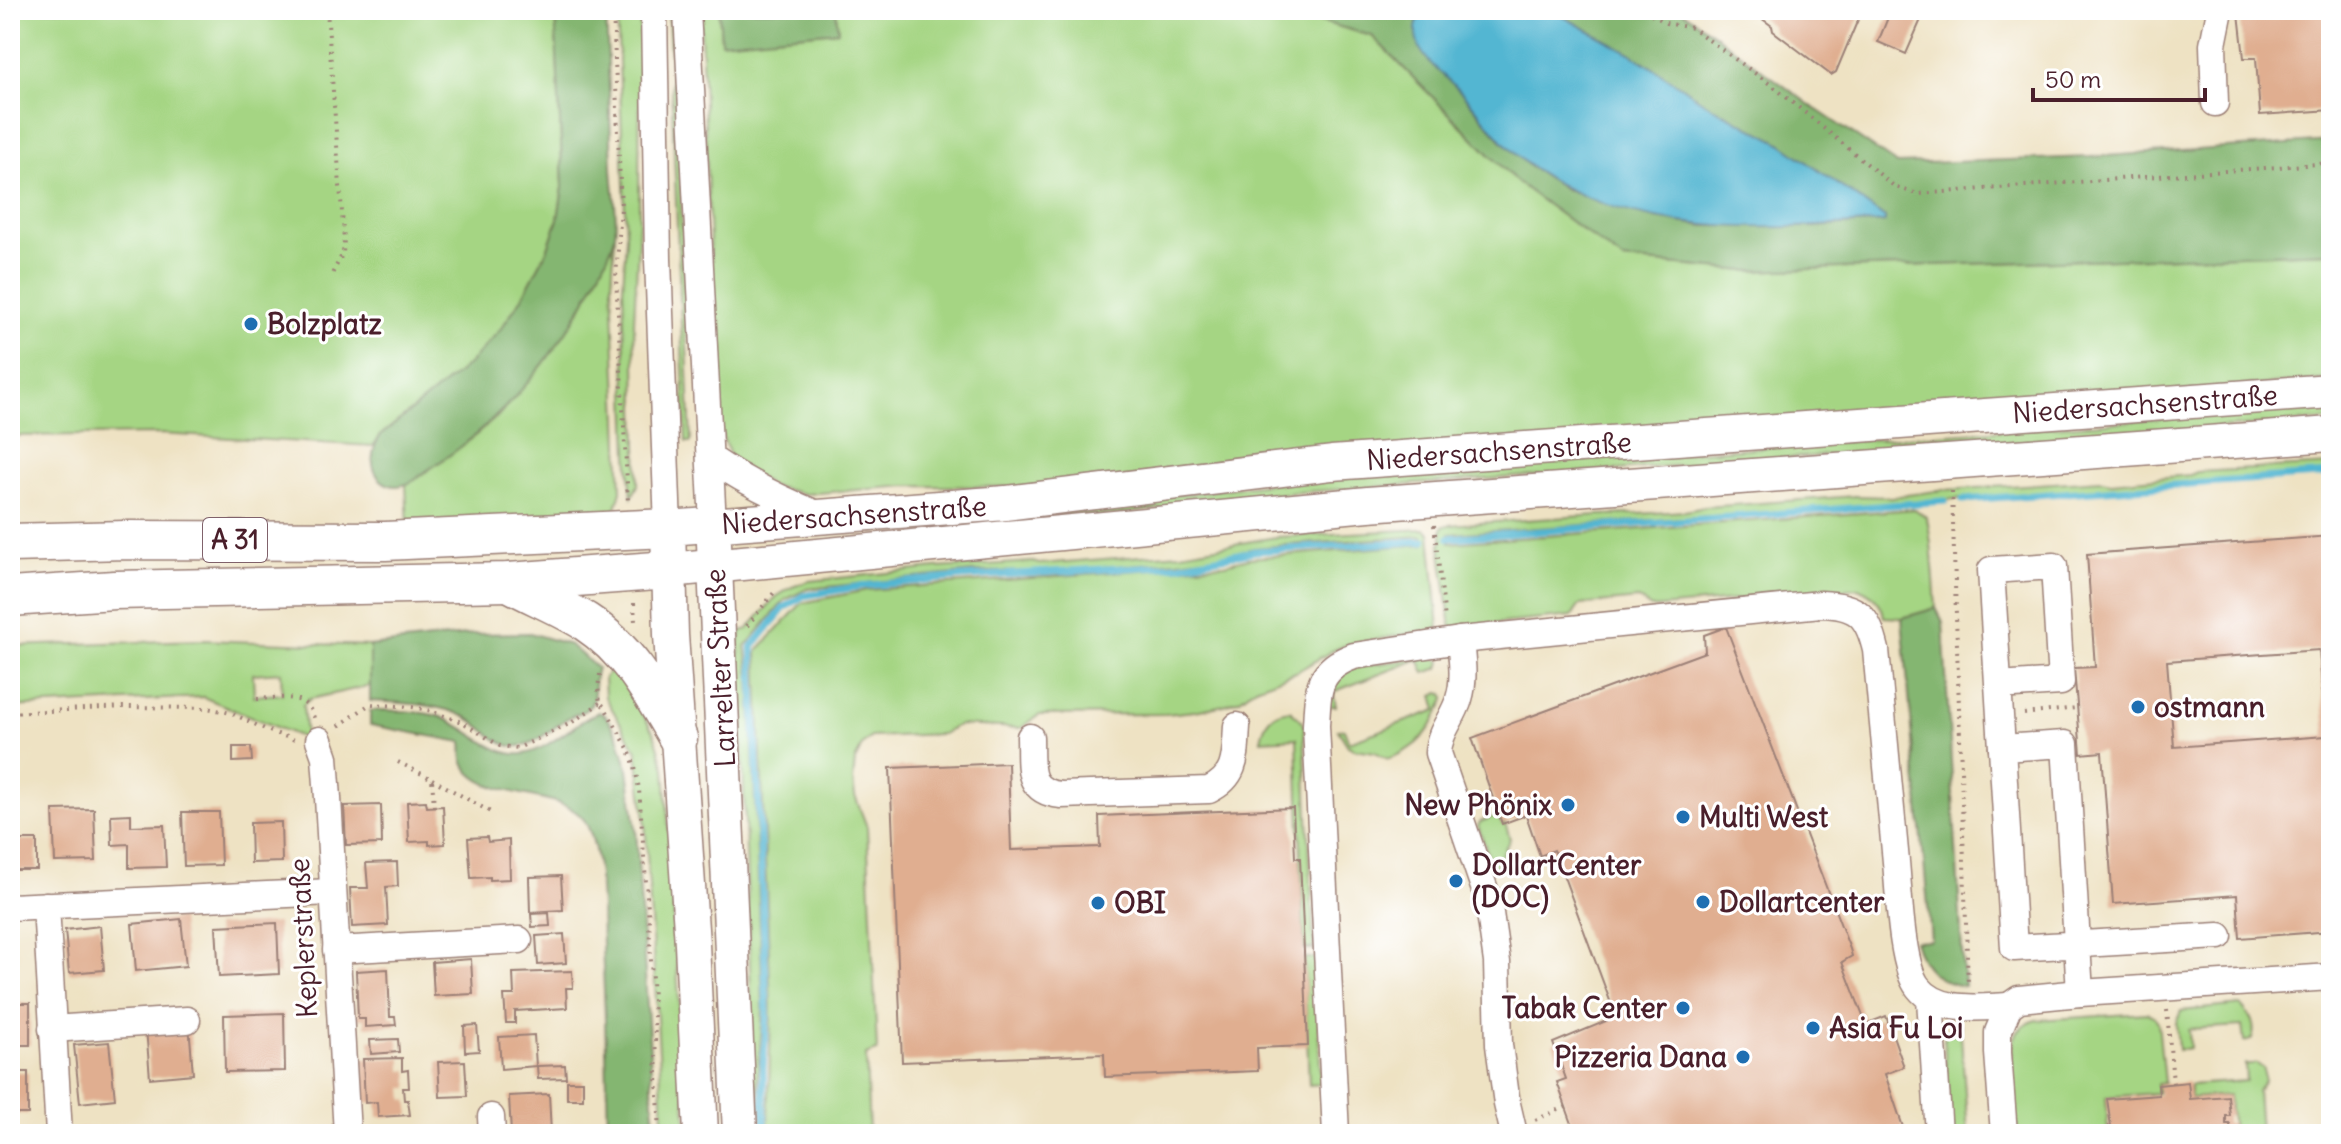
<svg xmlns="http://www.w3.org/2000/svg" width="2341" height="1144" font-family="Delius,sans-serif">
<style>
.green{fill:#a5d583;stroke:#787a57;stroke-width:2;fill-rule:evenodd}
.forest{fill:#84b671;stroke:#676a4e;stroke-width:2}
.water{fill:#53b6d2;stroke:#4e6a7e;stroke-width:2}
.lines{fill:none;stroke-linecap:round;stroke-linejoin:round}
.stream{stroke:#53b6d2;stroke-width:7}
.building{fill:#e0ae90;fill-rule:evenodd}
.minor-casing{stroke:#9c8077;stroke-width:29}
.major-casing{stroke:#9c8077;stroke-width:37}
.highway-casing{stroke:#9c8077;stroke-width:41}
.path{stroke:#9c8077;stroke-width:4;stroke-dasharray:2 6;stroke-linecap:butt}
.minor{stroke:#fff;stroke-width:26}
.major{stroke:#fff;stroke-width:34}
.highway{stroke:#fff;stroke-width:38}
.poi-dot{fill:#1f6fb2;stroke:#fff;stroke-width:3}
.labels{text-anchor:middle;stroke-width:6;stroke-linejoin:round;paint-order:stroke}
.shield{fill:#fff;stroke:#80626b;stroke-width:2}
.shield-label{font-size:26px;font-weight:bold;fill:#4a1f2b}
.poi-label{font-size:28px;font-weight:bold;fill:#4a1f2b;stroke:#fff;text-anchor:start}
.street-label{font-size:28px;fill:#4a1f2b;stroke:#fff}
</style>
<rect width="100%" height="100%" fill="#fff"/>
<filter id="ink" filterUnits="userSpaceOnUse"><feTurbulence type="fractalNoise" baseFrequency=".0125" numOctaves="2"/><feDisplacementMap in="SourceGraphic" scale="16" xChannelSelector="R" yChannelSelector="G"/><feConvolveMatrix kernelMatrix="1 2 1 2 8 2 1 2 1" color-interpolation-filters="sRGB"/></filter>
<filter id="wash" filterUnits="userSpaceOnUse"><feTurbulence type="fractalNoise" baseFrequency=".006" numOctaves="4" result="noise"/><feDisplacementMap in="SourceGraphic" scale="32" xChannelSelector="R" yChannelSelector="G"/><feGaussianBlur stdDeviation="1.8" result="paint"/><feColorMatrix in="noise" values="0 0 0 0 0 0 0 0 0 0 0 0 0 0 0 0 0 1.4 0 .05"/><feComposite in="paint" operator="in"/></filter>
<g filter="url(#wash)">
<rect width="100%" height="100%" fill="#eee2c3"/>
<g class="green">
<path d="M10,10H555L563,187L558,219L547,251L522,298L500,330L470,364L381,435L373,446L159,434L10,436Z"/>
<path d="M617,10H640V25L639,223L634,322L638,485L632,497L628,455L623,289L626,236Z"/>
<path d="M668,10H673L691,442H686Z"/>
<path d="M700,10H719L721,41L838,31L836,10H1307L1308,18L1372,36L1518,183L1623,260L1746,271L2331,252V379L1021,487L908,486L805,494L772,486L748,471L730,455L718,426Z"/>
<path d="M615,237L612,284L621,491L615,511L591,515L408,526L406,485L470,440L498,416L544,363L581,309Z"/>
<path d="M2331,407V420L1288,493L1112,515L963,526L979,520L1290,481Z"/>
<path d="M2331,465V473L1450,534V543L1915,509C1918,512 1923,514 1926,517C1931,525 1935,593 1936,608L1902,618L1884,617C1882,601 1872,594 1858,588L1651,608L1638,599L1580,605L1572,616L1451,628L1440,544L1442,543V527L1448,525L1599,515L1638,514L1685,511L1705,507L1855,496L1892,497L1944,490L2102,480L2111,482L2190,475L2197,472Z"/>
<path d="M1425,529L1430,533L1439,629L1348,644L1332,651L1296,672L1256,687L1240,699L1224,705L1195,711L1166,714L1039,715L1021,728L958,725L942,734L871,737L862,745L855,761L853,780L855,796L867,827L877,1051L866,1055L869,1134H768L771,1007L757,652L762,646L802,603L867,590L1225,564L1249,558L1425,544L1423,536L1287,545L1254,548L1223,556L1178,561L1054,571L973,572L807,589L785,600L746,646L750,677L763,1008L758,1075L760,1134H750L747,1077L752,1027L739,646L741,632L748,629L776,597L792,587L809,581L936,568L1033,562L1039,564L1181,553L1276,537Z"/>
<path d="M202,640L370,646L371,674L369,686L310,699L303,705L306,739L203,697L10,707V646ZM281,672L282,694L254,696L253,674Z"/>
<path d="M1432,656L1441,662L1439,668L1425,673L1419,659L1333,692L1336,706H1327L1333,681L1350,668Z"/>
<path d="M613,666L654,733L665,768L687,1134H664L645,820L637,751L605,697L604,678Z"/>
<path d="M1439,692L1444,694L1445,699C1431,730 1421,747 1388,759L1375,752L1354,749L1348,746L1338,730L1344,729L1349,742L1437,710L1433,695Z"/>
<path d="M1290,710L1302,721L1304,728L1314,949H1304L1297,738L1261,740C1264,722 1271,712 1290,710Z"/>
<path d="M1499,814L1502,824L1505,823L1510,839L1495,868H1493L1478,826L1480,822Z"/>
<path d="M1304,958H1315L1321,1084L1309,1085Z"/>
<path d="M2241,1005C2250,1016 2258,1026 2251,1040L2244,1042L2242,1026L2189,1029L2190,1048L2178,1050L2176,1023L2181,1011Z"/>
<path d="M2147,1013L2154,1016L2158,1022L2164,1083L2157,1084V1093L2106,1097L2108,1134H2017C2016,1113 2007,1051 2016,1035C2020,1027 2028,1023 2036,1020Z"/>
<path d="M1960,1023L1968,1134H1951L1944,1040L1948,1030Z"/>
<path d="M2245,1064H2257L2264,1069V1080L2257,1090L2260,1132L2262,1134H2232L2229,1095L2190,1098V1085L2246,1081Z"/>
</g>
<g class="forest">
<path d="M555,10H606C608,63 610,116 612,168C613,189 618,216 615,235C613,249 602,267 596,280C567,339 523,395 473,437C455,453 433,466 414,480C384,500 359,466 381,435L469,364L500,330L522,298L547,251L558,219L563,187Z"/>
<path d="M719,10H836L838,31L721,42Z"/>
<path d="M1307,10H1422L1417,21L1433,64L1463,94L1500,139L1530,167L1567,190L1606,204L1656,218L1704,226L1813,227L1885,222V218L1779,142L1713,108L1632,54L1551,10H1681L1814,108L1897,164L2090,157L2331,141V252L1746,271L1623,260L1518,183L1372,36L1308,18Z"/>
<path d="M1936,608L1943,622L1964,986C1937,983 1921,966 1914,941L1931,940L1902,618Z"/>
<path d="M530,633L570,645L597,668C592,681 596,695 592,703C588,712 574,714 566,719C550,730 529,752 507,745C492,740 480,724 466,717C436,703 402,703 370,701V646L474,634Z"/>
<path d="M382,710C401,711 420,711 438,716C466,725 496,758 523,754C549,750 575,722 599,712L605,715L618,736L628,769L636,829L655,1134H608C607,1071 605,1008 602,945C601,910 602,857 587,825C570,786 476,804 463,760C462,755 463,747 462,742L370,725V711Z"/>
</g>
<path class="water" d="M1422,10H1551L1632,54L1713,108L1779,142L1885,218V222C1768,230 1634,239 1533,168C1502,147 1483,114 1458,89C1434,65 1402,47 1422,10Z"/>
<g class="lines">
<g class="stream">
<path d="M1963,500L2331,474"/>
<path d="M1449,538L1945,501"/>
<path d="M765,1134L763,1068L767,1012L752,647L784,608L803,596L861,586L963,577L1179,565L1255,551L1424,541"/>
</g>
</g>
<g id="blocks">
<g class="building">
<path d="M1766,10H1862L1836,72L1831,75L1773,31L1772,26L1761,18Z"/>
<path d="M1891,10H1912L1923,15L1906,54L1878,42Z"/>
<path d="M2242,10H2331V110L2260,115L2256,58H2244L2239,13Z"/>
<path d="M2331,536V931L2240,938L2237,895L2113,904L2102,752L2081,754L2074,668L2095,667L2087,554ZM2319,650L2326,736L2174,747L2167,661Z"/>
<path d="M1726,627L1850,949L1852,956L1842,962L1866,1024L1886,1016L1904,1067L1885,1074L1904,1130L1894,1134H1591L1588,1126L1575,1132L1557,1082L1566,1079L1553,1043L1616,1017L1554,850L1540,856L1526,815L1502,824L1472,738L1705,652L1704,635Z"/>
<path d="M233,747H251L252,761L233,762Z"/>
<path d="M1008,763L1011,850L1100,847L1099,816L1293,808L1295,858H1300L1308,1046L1257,1048L1258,1071L1105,1077L1104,1054L902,1062L890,768Z"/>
<path d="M426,801L427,807L443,806L445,844L429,845V841L409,842L407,802Z"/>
<path d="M381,805L382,844L346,845L344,806Z"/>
<path d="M94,809L96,861L55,862L53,810Z"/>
<path d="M182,812H219L221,865L184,866Z"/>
<path d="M131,814V826L164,825L166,867L129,868V844L112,845L111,815Z"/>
<path d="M281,822L282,862L251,863L250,823Z"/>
<path d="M487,837L488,842L509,840L510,879L490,880V877L471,878L468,838Z"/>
<rect x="10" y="840" width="27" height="30"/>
<path d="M397,862L398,886L386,887L388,925L352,927L350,888H368L366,863Z"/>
<path d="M561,876L563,910L530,912L529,877Z"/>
<path d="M549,913L550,926L532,927L531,914Z"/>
<path d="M181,919L186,966L136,971L132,924Z"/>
<path d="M277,923L279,974L219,977L216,926Z"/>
<path d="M100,926L104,970L69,973L65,930Z"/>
<path d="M564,934L566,963L538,965L536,936Z"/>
<path d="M471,959L473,994L434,996L432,962Z"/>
<path d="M388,969L390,1017H395L396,1025L365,1027V1019H358L356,971Z"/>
<path d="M572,971L573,988H566L567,1008L515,1011V1023H506L504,995H514L513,973Z"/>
<rect x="10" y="1003" width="20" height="42"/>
<path d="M284,1013L285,1071L225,1072L224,1015Z"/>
<path d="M189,1024L193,1074L150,1078L146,1028Z"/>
<path d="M477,1025L479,1051L465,1052L464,1026Z"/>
<path d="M534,1035L536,1066L501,1069L499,1037Z"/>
<path d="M398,1039L399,1052L371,1054L370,1040Z"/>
<path d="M109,1042L115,1099L80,1103L74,1045Z"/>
<path d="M402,1058V1071L408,1070L409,1088H403L404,1100H408L410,1115L378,1117L377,1102L365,1103L363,1059Z"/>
<path d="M465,1061L467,1096L440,1097L438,1062Z"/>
<path d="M565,1065L566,1078L538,1079L537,1066Z"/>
<rect x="10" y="1072" width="18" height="42"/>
<rect x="567" y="1081" width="16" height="18"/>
<path d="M2188,1082L2190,1099L2228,1096L2230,1116H2226V1124H2230L2231,1134H2109V1126H2111L2107,1099L2159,1095L2158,1085Z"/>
<path d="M549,1094L551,1133L511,1134L509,1096Z"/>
<path d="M79,1128L117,1130V1134H79Z"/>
</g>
</g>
</g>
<g filter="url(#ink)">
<use href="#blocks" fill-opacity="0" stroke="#9c8077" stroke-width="2"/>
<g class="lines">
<defs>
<g id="minor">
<path d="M654,10L658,259L668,528"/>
<path d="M687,10L713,525"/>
<path d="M2215,103L2213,45L2220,10"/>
<path d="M710,458C745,482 780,499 819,515"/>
<path d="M1460,640L1821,604C1858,605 1868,616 1876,650C1883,721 1889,792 1896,862C1899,892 1901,966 1918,987C1939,1014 1979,1007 2009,1006"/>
<path d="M1998,686L2061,682L2054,566L1991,570L2002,748"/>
<path d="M1030,737C1031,766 1025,792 1061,795L1209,790C1238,776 1235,755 1237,726"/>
<path d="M319,740L325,757L328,798L347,1134"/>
<path d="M46,905L59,1134"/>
<path d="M10,907L332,892"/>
<path d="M336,950L519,940"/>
<path d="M2080,993L2065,744L2002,748L2014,948L2219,936"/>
<path d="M1930,999L1939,1134"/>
<path d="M52,1029L187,1020"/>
<path d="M491,1117L492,1134"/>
<path d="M1336,1134L1316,726C1318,691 1316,669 1354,656L1460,640C1462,660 1465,680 1459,699C1453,719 1439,731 1438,753L1488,899L1497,962L1499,1045L1507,1104L1514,1134"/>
<path d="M2004,1134L1998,1053V1032L2009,1006L2019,999L2080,993L2331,977"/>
</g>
<g id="major">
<path d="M714,543L740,1134"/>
<path d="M669,570L1368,504L2331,434"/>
<path d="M701,1134L692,944L671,635L668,528L1006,503L1332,463L2331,391"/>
</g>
<g id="highway">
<path d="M10,543L125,540L385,541L668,528"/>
<path d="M509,582C534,596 562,607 586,622C629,650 653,695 678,738"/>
<path d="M10,597L114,590L509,582L669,570"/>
</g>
</defs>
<use href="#minor" class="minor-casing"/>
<use href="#major" class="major-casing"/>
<use href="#highway" class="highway-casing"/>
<g class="path">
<path d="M327,10L344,240L343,253L332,274"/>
<path d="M613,10L621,208L616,277L628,502"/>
<path d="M1645,10L1666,23L1692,28L1774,87L1895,187L1918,194L2331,163"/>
<path d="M1952,491L1968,986"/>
<path d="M1434,525L1445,619"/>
<path d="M634,603L635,622"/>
<path d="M747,626L777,589"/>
<path d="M600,674L598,687L600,703L604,706L629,750L635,767L639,789L649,922L660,1134"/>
<path d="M257,699C278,698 307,692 314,718"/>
<path d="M10,713L123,707L207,708L231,713L269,731L295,740"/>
<path d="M2024,714L2077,708"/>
<path d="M339,726L370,704L412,707L428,710L464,723L500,746L518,748L571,723L600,703"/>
<path d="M398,762L432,779L434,806"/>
<path d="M432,779L494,814"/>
<path d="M2167,1010L2173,1083"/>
<path d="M1535,1120L1566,1107"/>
</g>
<use href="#minor" class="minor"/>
<use href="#major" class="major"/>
<use href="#highway" class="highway"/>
</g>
</g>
<g class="poi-dot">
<circle cx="251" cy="324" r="8"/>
<circle cx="2138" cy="707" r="8"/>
<circle cx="1568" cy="805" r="8"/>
<circle cx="1683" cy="817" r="8"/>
<circle cx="1456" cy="881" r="8"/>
<circle cx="1703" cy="902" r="8"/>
<circle cx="1098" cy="903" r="8"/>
<circle cx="1683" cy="1008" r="8"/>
<circle cx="1813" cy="1028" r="8"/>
<circle cx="1743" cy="1057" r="8"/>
</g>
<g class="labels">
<rect class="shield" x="203" y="518" width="64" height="44" rx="6"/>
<g class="shield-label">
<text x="235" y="549">A 31</text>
</g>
<g class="poi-label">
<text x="267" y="334">Bolzplatz</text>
<text x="2154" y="717">ostmann</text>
<text x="1552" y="815" text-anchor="end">New Phönix</text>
<text x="1699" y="827">Multi West</text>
<text x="1472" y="875">DollartCenter<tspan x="1472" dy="32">(DOC)</tspan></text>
<text x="1719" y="912">Dollartcenter</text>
<text x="1114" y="913">OBI</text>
<text x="1667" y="1018" text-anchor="end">Tabak Center</text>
<text x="1829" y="1038">Asia Fu Loi</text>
<text x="1727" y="1067" text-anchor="end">Pizzeria Dana</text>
</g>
<g class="street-label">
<text transform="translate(2145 404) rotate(-4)" y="10">Niedersachsenstraße</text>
<text transform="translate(1499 451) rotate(-4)" y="10">Niedersachsenstraße</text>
<text transform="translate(854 515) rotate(-4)" y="10">Niedersachsenstraße</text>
<text transform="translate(720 668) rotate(-93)" y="10">Larrelter Straße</text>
<text transform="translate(303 938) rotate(-93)" y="10">Keplerstraße</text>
</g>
</g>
<rect width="2341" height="1144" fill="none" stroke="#fff" stroke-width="40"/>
<path d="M2033 88v12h172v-12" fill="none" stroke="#4a1f2b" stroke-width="4"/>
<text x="2045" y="88" font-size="24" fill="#4a1f2b" stroke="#ffffff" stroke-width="6" paint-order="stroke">50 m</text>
</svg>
